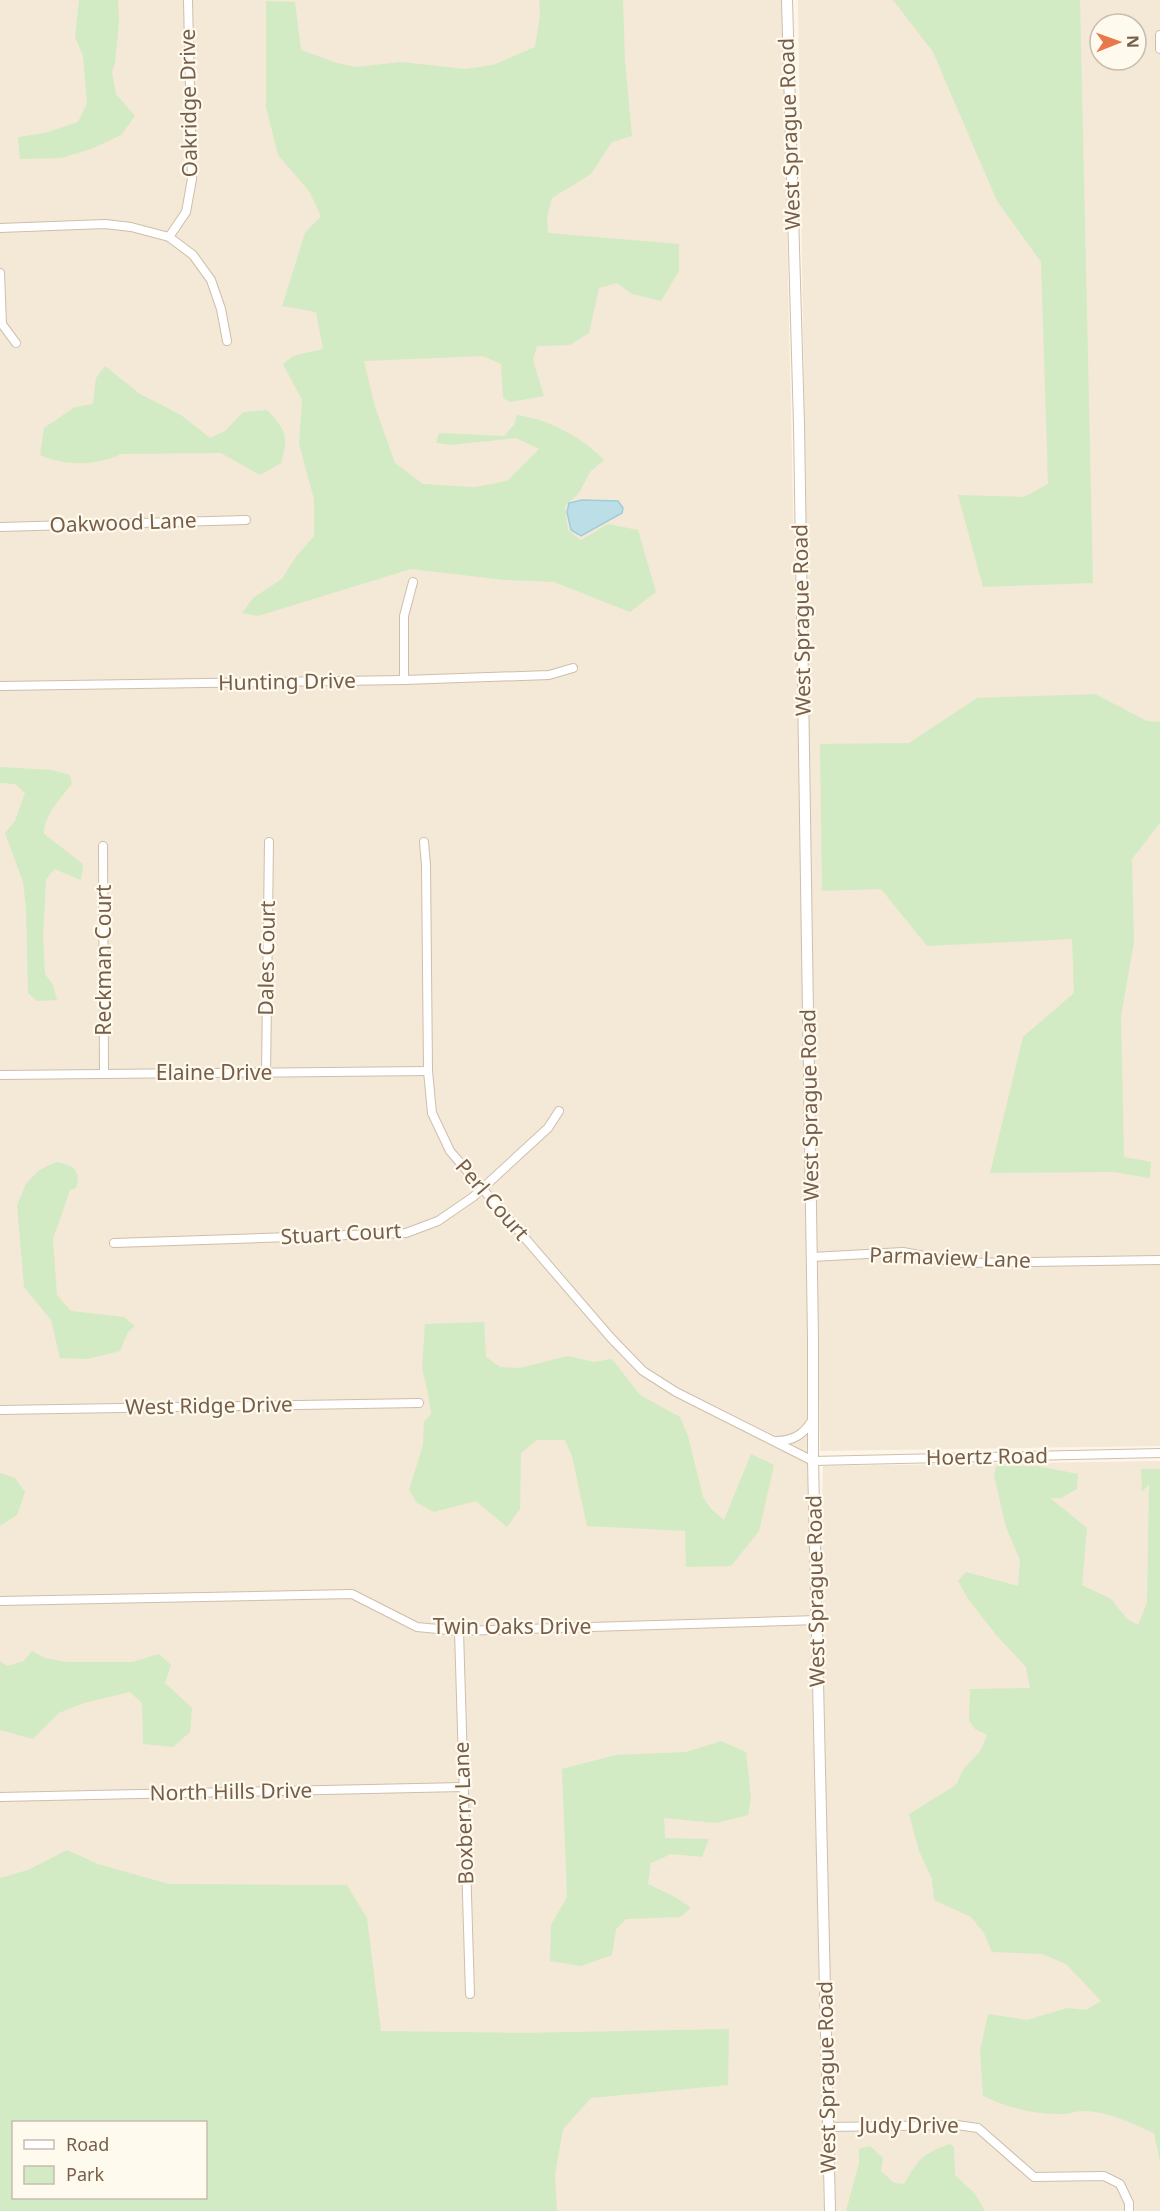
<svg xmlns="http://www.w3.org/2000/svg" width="1160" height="2211" font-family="'Noto Sans',sans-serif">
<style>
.residential{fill:#f4e8d6;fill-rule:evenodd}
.green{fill:#d2ebc5;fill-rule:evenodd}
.water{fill:#bbdee7;stroke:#a1ccd9;stroke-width:1.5}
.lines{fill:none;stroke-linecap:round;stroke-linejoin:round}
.minor-casing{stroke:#cfbead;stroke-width:10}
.tertiary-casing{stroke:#cfbead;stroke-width:12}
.minor{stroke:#fff;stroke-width:8}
.tertiary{stroke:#fff;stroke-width:10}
.labels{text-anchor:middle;stroke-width:4.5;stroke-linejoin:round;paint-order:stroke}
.street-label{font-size:21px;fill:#775e4b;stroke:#fffaee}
</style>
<rect width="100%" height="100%" fill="#fdf6e7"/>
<g class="residential">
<path d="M0,0H782L806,1104L808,1485L824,2211H0ZM14,2122H206V2198H14Z"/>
<path d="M798,0H1160V1446L820,1451ZM1100,24H1136V60H1100Z"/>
<path d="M1160,1461V2211H834L821,1546L823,1466Z"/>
</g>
<g class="green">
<path d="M79,0H118L119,21L115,63L112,72L116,94L135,116L121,135L91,149L61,158L20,159L18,137L45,133L78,122L87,103L83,56L75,37Z"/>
<path d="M539,0H623L625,61L632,136L612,142L591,174L552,198L547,217L548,233L679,244V271L661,301L632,294L617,283L599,288L589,333L570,345L537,346L533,360L544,396L510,402L503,398L501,364L483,356L364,361L375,407L395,463L423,484L475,487L507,481L539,449L516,438L450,445L436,443L439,433L504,436L514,425L517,415C548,419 582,437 604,460L590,472L579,493L565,506L568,530L581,540L608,524L638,530L656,592L630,612L554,582L505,580L411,569L258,616L242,613L253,598L282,579L295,558L314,536V499L299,444L302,400L283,364L293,356L323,349L316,312L282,306L305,233L321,216L309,191L278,155L266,107V1L295,2L301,50L337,63L355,67L401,62L465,69L493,65L535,47L540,15Z"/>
<path d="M893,0H1080L1093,583L983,587L958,495L1024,497L1048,484L1041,262L997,201L933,52Z"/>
<path d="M105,366L140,394L181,415L210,438L225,431L243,412L267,410C286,430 289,436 281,463L260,475L221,453L121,454C98,466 64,466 40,455L44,428L75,407L93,404L96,378Z"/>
<path d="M1095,694L1147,721L1160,722V823L1132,859L1134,942L1121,1016L1124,1157L1151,1162L1150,1178L1114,1172L990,1173L1023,1037L1074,993L1072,939L927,946L881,889L822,891L820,744L909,743L977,698Z"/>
<path d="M0,767L51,770L70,775L72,784C61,797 43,817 44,834L83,864L81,880L54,869L46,880L43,937L45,974L53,985L57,1000L37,1001L28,993L26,908L23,882L5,833L15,821L25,793L15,784L0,783Z"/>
<path d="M56,1162C72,1164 82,1171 76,1188L70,1190L53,1239L57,1295L71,1311L124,1317L135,1326L128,1332L120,1351L87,1359L60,1358L51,1320L24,1287L17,1205L26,1184L39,1170Z"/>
<path d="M484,1322L486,1357L500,1367L520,1368L568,1356L594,1362L612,1359L640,1395L680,1417L688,1436L703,1497L711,1509L724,1520L751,1454L774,1465L759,1531L731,1566L686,1567L685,1531L587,1526L572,1456L565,1440H537L521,1453L520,1509L507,1527L476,1501L434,1512L417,1503L409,1490L423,1445L424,1422L431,1414L428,1393L422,1368L425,1324Z"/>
<path d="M996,1466H1038L1078,1474L1077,1489L1061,1498H1050L1087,1528L1082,1585L1111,1599L1127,1619L1138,1625L1147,1603L1149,1484L1142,1492L1141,1469H1160V2162L1154,2133C1131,2123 1107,2111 1083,2111C1076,2111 1070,2114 1064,2114C1036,2115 1008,2108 983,2096L980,2051L988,2014L1027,2020L1067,2008L1086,2010L1101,2001L1066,1964L1042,1954L992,1952L984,1933L971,1917L934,1900L932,1879L919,1851L909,1814L956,1785L963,1770L981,1750L987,1735L975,1729L969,1720L970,1689L1030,1688L1026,1667L997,1636L968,1599L958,1581L966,1572L1018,1586L1020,1560L1006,1527L994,1476Z"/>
<path d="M0,1473L15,1478L25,1492L17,1515L0,1526Z"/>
<path d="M32,1651L45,1658L66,1662H132L159,1654L171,1665L165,1683L192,1708L190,1732L173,1747L143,1744L142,1703L130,1692L84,1703L59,1713L33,1739L0,1730V1661L7,1666L24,1661Z"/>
<path d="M721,1741L746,1752L751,1797L748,1815L716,1823L664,1818L665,1838L709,1839L702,1857L671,1854L651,1863L648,1884L675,1897L691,1908L680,1917L626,1919L616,1929L612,1955L581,1966L550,1961L551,1925L567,1897L562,1769L616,1755L686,1752Z"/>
<path d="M67,1850L98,1864L169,1884L347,1885L367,1918L381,2031L523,2033L729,2029L728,2085L591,2098L563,2129L555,2175L557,2211H0V1878L28,1870ZM14,2122H206V2198H14Z"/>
<path d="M950,2144L954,2147L955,2175L975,2194L985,2211H846L859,2163V2149L870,2146L883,2158L881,2171L894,2183L904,2184C918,2160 923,2153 950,2144Z"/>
</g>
<path class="water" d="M582,500L618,501L623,508L622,513L581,536L571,530L567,512L569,503Z"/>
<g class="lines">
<defs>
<g id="minor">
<path d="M1160,35V49"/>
<path d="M0,228L105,224L131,227L169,237L193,255L211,280L221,309L227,341"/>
<path d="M169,237L186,212L192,179L188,0"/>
<path d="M0,273L2,324L16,343"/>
<path d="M0,527L246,520"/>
<path d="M404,680V616L413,582"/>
<path d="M0,686L404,680L549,675L573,668"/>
<path d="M424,842L426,865L428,1071L432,1113L450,1151L611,1338L643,1371L676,1392L813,1461L1160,1453"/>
<path d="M103,846L104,1073"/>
<path d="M266,1073L269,842"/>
<path d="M0,1075L428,1071"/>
<path d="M114,1243L406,1233L438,1221L473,1197L548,1128L559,1111"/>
<path d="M812,1257L903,1252L961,1263L1160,1260"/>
<path d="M0,1410L419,1403"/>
<path d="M776,1441C794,1441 804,1434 813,1419"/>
<path d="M0,1601L352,1594L417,1627L459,1631L817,1620"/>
<path d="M459,1631L470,1994"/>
<path d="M0,1797L463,1787"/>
<path d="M828,2127L957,2125L978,2128L1034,2177L1104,2176L1120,2184L1129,2203V2211"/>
</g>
<path id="tertiary" d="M787,0L799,425L813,1339V1461L830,2211"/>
</defs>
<use href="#minor" class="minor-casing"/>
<use href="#tertiary" class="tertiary-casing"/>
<use href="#minor" class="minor"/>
<use href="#tertiary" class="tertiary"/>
</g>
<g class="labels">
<g class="street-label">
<text transform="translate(189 103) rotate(-91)" y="7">Oakridge Drive</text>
<text transform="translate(790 134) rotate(-92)" y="7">West Sprague Road</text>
<text transform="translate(123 523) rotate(-2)" y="7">Oakwood Lane</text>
<text transform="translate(802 620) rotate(-91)" y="7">West Sprague Road</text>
<text transform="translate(287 682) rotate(-1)" y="7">Hunting Drive</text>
<text transform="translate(267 958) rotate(-89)" y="7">Dales Court</text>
<text transform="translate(104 960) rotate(-90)" y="7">Reckman Court</text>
<text x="214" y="1080">Elaine Drive</text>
<text transform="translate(810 1105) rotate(-91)" y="7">West Sprague Road</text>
<text transform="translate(492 1200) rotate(49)" y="7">Perl Court</text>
<text transform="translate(341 1234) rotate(-3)" y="7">Stuart Court</text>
<text transform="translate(950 1258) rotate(2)" y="7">Parmaview Lane</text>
<text transform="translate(209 1406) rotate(-1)" y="7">West Ridge Drive</text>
<text transform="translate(987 1457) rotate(-1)" y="7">Hoertz Road</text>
<text transform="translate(816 1591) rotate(-91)" y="7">West Sprague Road</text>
<text x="512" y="1634">Twin Oaks Drive</text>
<text transform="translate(231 1792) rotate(-1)" y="7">North Hills Drive</text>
<text transform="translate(464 1813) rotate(-92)" y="7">Boxberry Lane</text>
<text transform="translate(827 2077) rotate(-91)" y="7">West Sprague Road</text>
<text x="909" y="2133">Judy Drive</text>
</g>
</g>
<rect x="12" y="2121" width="195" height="78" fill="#fffaee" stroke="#c9bcad" stroke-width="1.5"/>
<rect x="24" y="2140" width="30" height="9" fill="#ffffff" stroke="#c9bcad" stroke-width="1.5"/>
<text x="66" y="2151" font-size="18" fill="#775e4b">Road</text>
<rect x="24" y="2166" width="30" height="18" fill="#d2ebc5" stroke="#c9bcad" stroke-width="1.5"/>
<text x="66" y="2181" font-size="18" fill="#775e4b">Park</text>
<g transform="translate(1118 42) rotate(89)"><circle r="28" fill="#fffaee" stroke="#c9bcad" stroke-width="1.5"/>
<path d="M0-4.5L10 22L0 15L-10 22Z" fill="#e7794c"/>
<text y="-9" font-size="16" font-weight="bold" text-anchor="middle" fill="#775e4b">N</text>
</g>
</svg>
